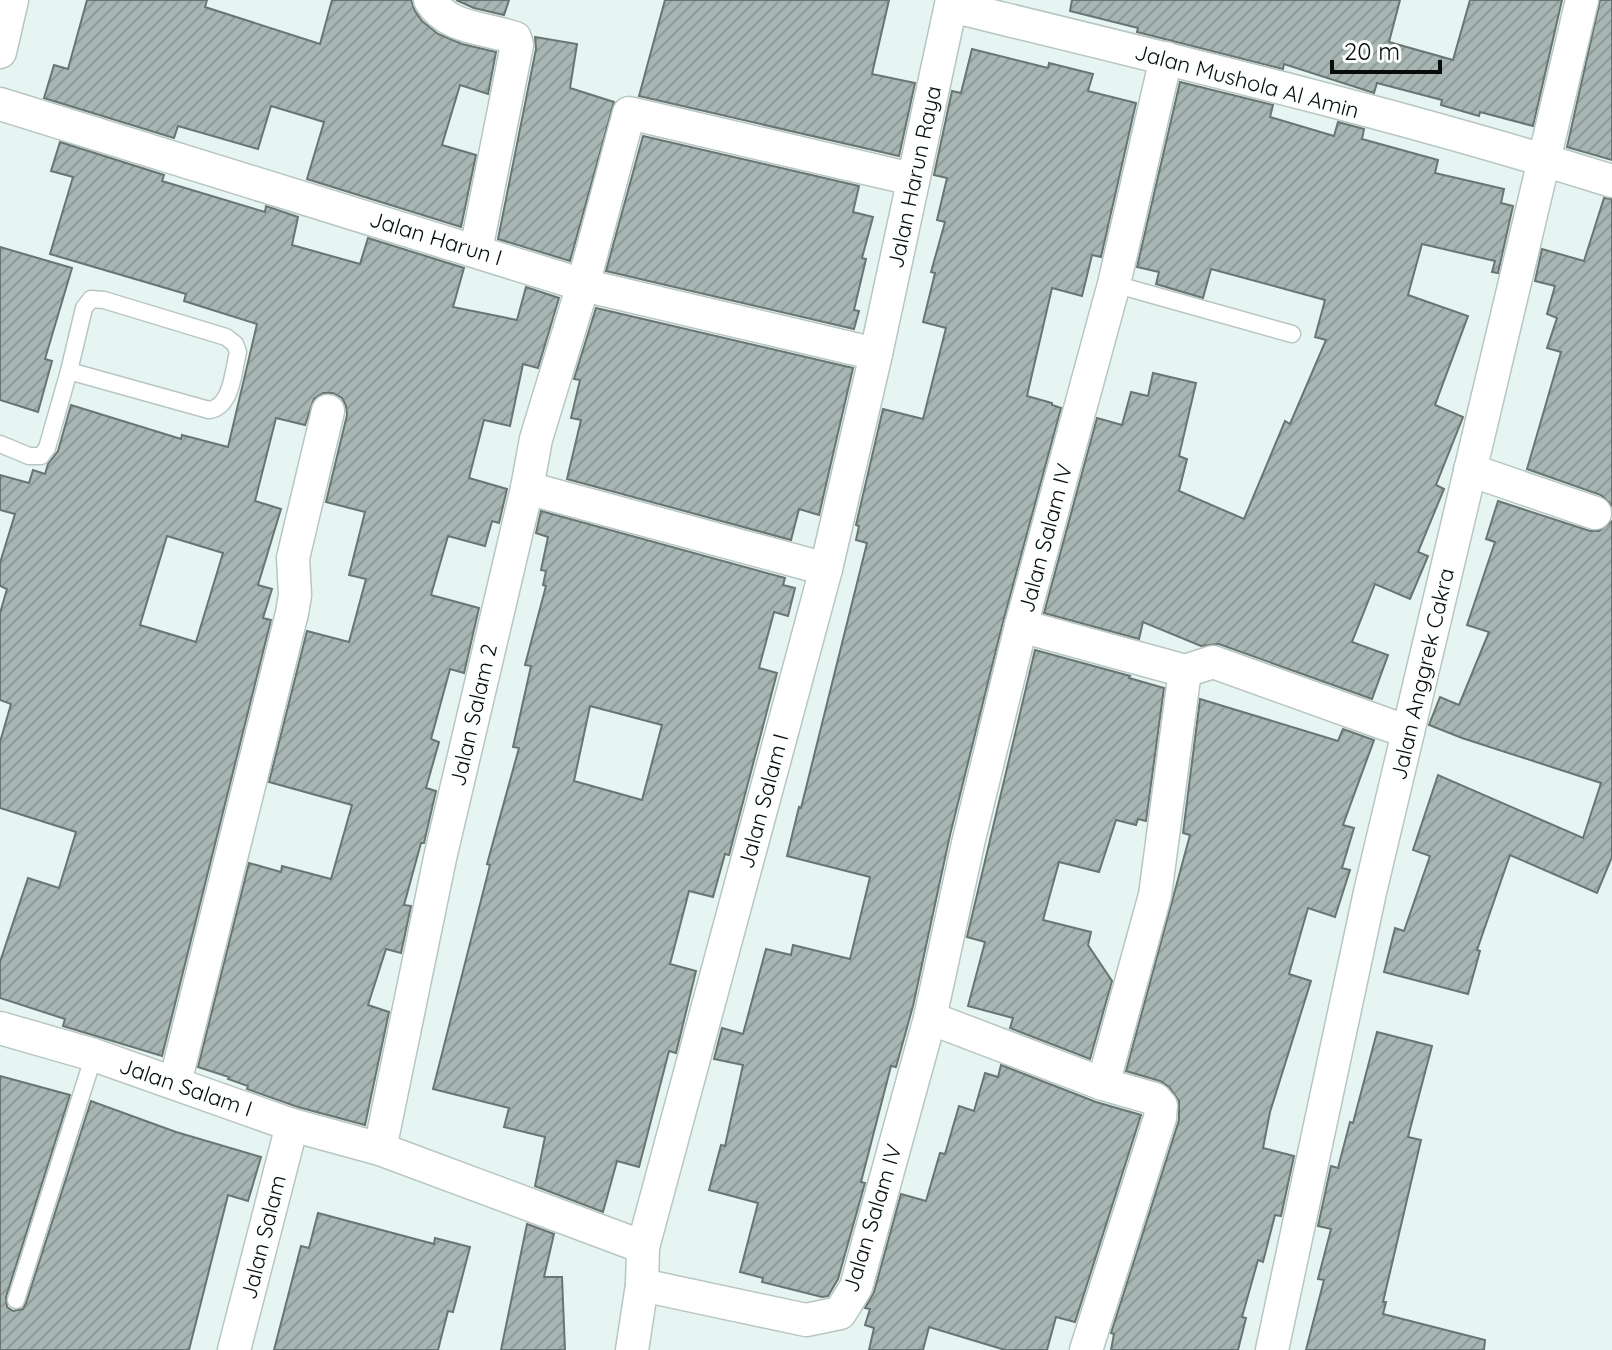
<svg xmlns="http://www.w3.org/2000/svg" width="1612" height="1350" font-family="Quicksand,sans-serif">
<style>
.building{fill:url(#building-hatch);stroke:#687572;stroke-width:2;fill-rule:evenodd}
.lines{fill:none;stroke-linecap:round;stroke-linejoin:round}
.lane-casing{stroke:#b8c6c3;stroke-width:19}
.street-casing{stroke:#b8c6c3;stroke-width:35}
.lane{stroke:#fff;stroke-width:16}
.street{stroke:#fff;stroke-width:32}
.labels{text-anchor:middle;stroke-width:6;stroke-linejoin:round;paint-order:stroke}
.street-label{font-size:22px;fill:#080d0c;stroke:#fcfffe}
</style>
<defs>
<pattern id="building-hatch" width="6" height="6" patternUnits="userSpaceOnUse" patternTransform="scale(2)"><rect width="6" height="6" fill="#a8b6b3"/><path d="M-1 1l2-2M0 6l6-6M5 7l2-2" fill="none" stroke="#8f9b99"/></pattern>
</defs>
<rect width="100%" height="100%" fill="#e6f5f2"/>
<g class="building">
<path d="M87,0H207L205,7L320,44L332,0H411L415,11L422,21L438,34L462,44L496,52L488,94L460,85L442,145L476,155L461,227L307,179L324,122L271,106L258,149L178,126L174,138L44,98L54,65L68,69Z"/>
<path d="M456,0H509L504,15L474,8Z"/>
<path d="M665,0H889L872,74L915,83L899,156L639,96Z"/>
<path d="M1072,0H1400L1389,42L1453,60L1470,0H1562L1533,126L1480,112L1479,116L1441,105L1442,100L1377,83L1374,93L1284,64L1283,69L1137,32L1138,28L1070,11Z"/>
<path d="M1600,0H1612V160L1567,147Z"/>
<path d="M535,37L577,44L570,88L614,102L570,261L498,239L536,49Z"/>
<path d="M972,49L1048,68L1049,63L1093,74L1088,91L1136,103L1101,257L1092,255L1082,296L1052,288L1027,396L1052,403V405L1061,408L1003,622L950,835L913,1006L896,1067L891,1066L861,1182L865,1183L838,1279L828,1296L822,1297L762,1282L763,1278L740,1272L758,1203L709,1190L721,1145L725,1146L743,1065L714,1059L722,1028L743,1034L766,949L791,955L793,945L850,959L870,877L787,856L799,807L801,808L867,543L856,540L859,526L856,525L883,409L923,419L946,328L923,322L935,273L931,272L945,222L937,220L947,178L934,175L952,91L961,93Z"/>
<path d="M1180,82L1273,105L1270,117L1334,136L1338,122L1364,129L1362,139L1438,160L1435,173L1504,189L1501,203L1513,206L1498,273L1492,272L1495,261L1422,244L1408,295L1468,316L1435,405L1463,417L1436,485L1444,489L1418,552L1428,556L1410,599L1375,584L1352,642L1388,655L1372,699L1219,644L1201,646L1143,622L1139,639L1044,613L1097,418L1122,425L1131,392L1148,396L1153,373L1196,383L1179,456L1187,459L1179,491L1244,519L1285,421L1290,424L1326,340L1315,337L1325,300L1211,269L1203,298L1156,284L1159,272L1137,267Z"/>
<path d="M643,136L859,186L853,212L873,217L862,258L866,259L854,310L859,311L854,329L606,271Z"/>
<path d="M60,142L164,175L162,181L265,212L266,206L298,217L292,245L360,264L368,238L464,268L453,307L517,320L526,287L559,298L538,368L523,364L510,426L484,420L469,478L507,489L499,523L492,521L485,546L448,536L431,595L479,608L464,673L450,669L431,739L439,742L426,788L436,791L424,843H421L404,905L411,906L401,953L386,949L368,1005L389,1012L365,1125L298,1107L247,1089L248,1086L228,1079L229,1077L198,1067L249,863L281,872L282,866L331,879L352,805L269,782L307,631L349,642L366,579L349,575L365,512L326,502L347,415L346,406L342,398L333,393H323L314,399L305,425L276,418L255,501L281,509L258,585L272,589L263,618L271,620L162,1056L63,1026L65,1019L0,998V962L28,878L59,888L76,832L0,808V742L11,704L0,700V613L7,589L0,586V563L15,514L0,510V475L29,483L33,470L45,474L48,464L58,451L71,405L181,439L182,435L228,447L257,324L184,301L186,294L50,254L73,177L51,171ZM167,536L223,553L196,642L140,625Z"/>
<path d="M1604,198L1612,199V506L1601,495L1527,469L1561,352L1547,348L1557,318L1547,314L1555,286L1535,281L1542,249L1584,261Z"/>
<path d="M0,247L72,268L45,359L52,361L38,412L0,400Z"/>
<path d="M596,308L853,368L819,515L799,509L791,540L567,479L581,420L571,418L580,380L574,379Z"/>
<path d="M1498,501L1590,531H1599L1612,521V857L1597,893L1510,855L1477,950L1480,951L1468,994L1384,972L1395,928L1404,931L1430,856L1413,850L1438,775L1583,838L1601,783L1462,738L1429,725L1440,697L1459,705L1489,632L1467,625L1495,542L1486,539Z"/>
<path d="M541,511L785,578L783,585L795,588L788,616L774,612L759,668L777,673L729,855L725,854L713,897L689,891L670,964L696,971L676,1053L669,1051L639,1167L617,1161L603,1212L535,1186L545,1137L504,1127L509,1108L433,1089L490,865L487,864L519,748L513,747L531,666L525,665L546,586L543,585L546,571L541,570L548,537L536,533ZM590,706L662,725L642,800L574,781Z"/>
<path d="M1035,650L1130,676L1129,678L1164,688L1146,821L1138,819L1136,825L1116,820L1099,872L1059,862L1043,920L1091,932L1088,945L1112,981L1090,1059L1010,1028L1013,1018L968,1006L985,942L967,937Z"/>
<path d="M1200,699L1338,741L1343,729L1374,740L1343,825L1354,828L1342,868L1350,870L1335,917L1308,908L1289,974L1311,981L1270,1112L1263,1148L1294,1156L1281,1216L1275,1215L1263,1262L1258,1260L1242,1317L1246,1318L1238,1350H1111L1114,1334L1111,1333L1179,1120V1101L1169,1087L1160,1081L1126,1071L1190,835L1183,833Z"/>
<path d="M1377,1032L1432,1046L1408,1137L1421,1140L1383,1302H1386L1383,1314L1485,1340L1484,1350H1306L1324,1280L1318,1279L1331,1229L1318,1226L1331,1166L1338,1168L1350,1122L1353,1123Z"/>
<path d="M1001,1065L1096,1102L1141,1115L1075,1322L1056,1317L1047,1350H1005L929,1327L923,1350H869L874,1328L865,1325L870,1309L865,1308L874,1292L901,1194L926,1201L940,1153L945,1154L959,1106L974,1111L985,1073L998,1077Z"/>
<path d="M0,1076L70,1095L6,1297L7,1307L13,1311L23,1309L26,1303L91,1101L176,1132L261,1157L248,1201L228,1195L189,1350H0Z"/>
<path d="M318,1213L434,1244L435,1238L470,1247L453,1312L448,1311L438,1350H274L301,1246L309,1248Z"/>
<path d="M527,1224L554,1234L544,1277H562L565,1350H501Z"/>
</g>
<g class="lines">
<defs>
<g id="lane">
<path d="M1114,284L1292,334"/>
<path d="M0,444L29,456H41L47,448L69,371L209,410C232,407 233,372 238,352L235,344L226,337L104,300L91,299L84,308L69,371"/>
<path d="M16,1300L94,1055"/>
</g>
<g id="street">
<path d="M430,0C447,29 486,28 515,38L517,45L476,250"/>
<path d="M951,6C1172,60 1395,113 1612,181"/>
<path d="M0,52L12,0"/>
<path d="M0,104L583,285L876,354"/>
<path d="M1470,470L1595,513"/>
<path d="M527,488L826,569"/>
<path d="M1021,626L1185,671L1213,662L1408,732"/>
<path d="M930,1018L1103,1084L1155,1099L1161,1106L1160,1118L1086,1350"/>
<path d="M0,1028L94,1055L292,1125L380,1149L643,1247"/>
<path d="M175,1083L292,613L295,595L293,558L328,411"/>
<path d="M1103,1084L1155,895L1185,671"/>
<path d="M380,1149L440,858L527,488L536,439L583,285L629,113L912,179"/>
<path d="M642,1285L806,1320L840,1313L856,1287L930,1018L969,839L1021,626L1114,284L1166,58"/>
<path d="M234,1350L292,1125"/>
<path d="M632,1350L642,1285L643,1247L826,569L876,354L952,0"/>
<path d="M1272,1350L1370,892L1582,0"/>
</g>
</defs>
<use href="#lane" class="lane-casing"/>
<use href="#street" class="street-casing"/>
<use href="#lane" class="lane"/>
<use href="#street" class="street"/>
</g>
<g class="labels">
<g class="street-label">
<text transform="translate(1247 81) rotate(15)" y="8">Jalan Mushola Al Amin</text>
<text transform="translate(914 177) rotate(-78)" y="8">Jalan Harun Raya</text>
<text transform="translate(436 238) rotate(17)" y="8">Jalan Harun I</text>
<text transform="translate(1045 538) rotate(-75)" y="8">Jalan Salam IV</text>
<text transform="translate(1422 674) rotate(-77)" y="8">Jalan Anggrek Cakra</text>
<text transform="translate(473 715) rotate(-77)" y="8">Jalan Salam 2</text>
<text transform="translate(763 801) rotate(-75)" y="8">Jalan Salam I</text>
<text transform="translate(186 1087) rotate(19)" y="8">Jalan Salam I</text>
<text transform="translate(872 1218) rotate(-73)" y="8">Jalan Salam IV</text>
<text transform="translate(263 1237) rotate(-76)" y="8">Jalan Salam</text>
</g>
</g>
<path d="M1332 60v12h108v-12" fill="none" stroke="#080d0c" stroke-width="4"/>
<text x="1344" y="60" font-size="24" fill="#080d0c" stroke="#fcfffe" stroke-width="6" paint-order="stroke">20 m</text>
</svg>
